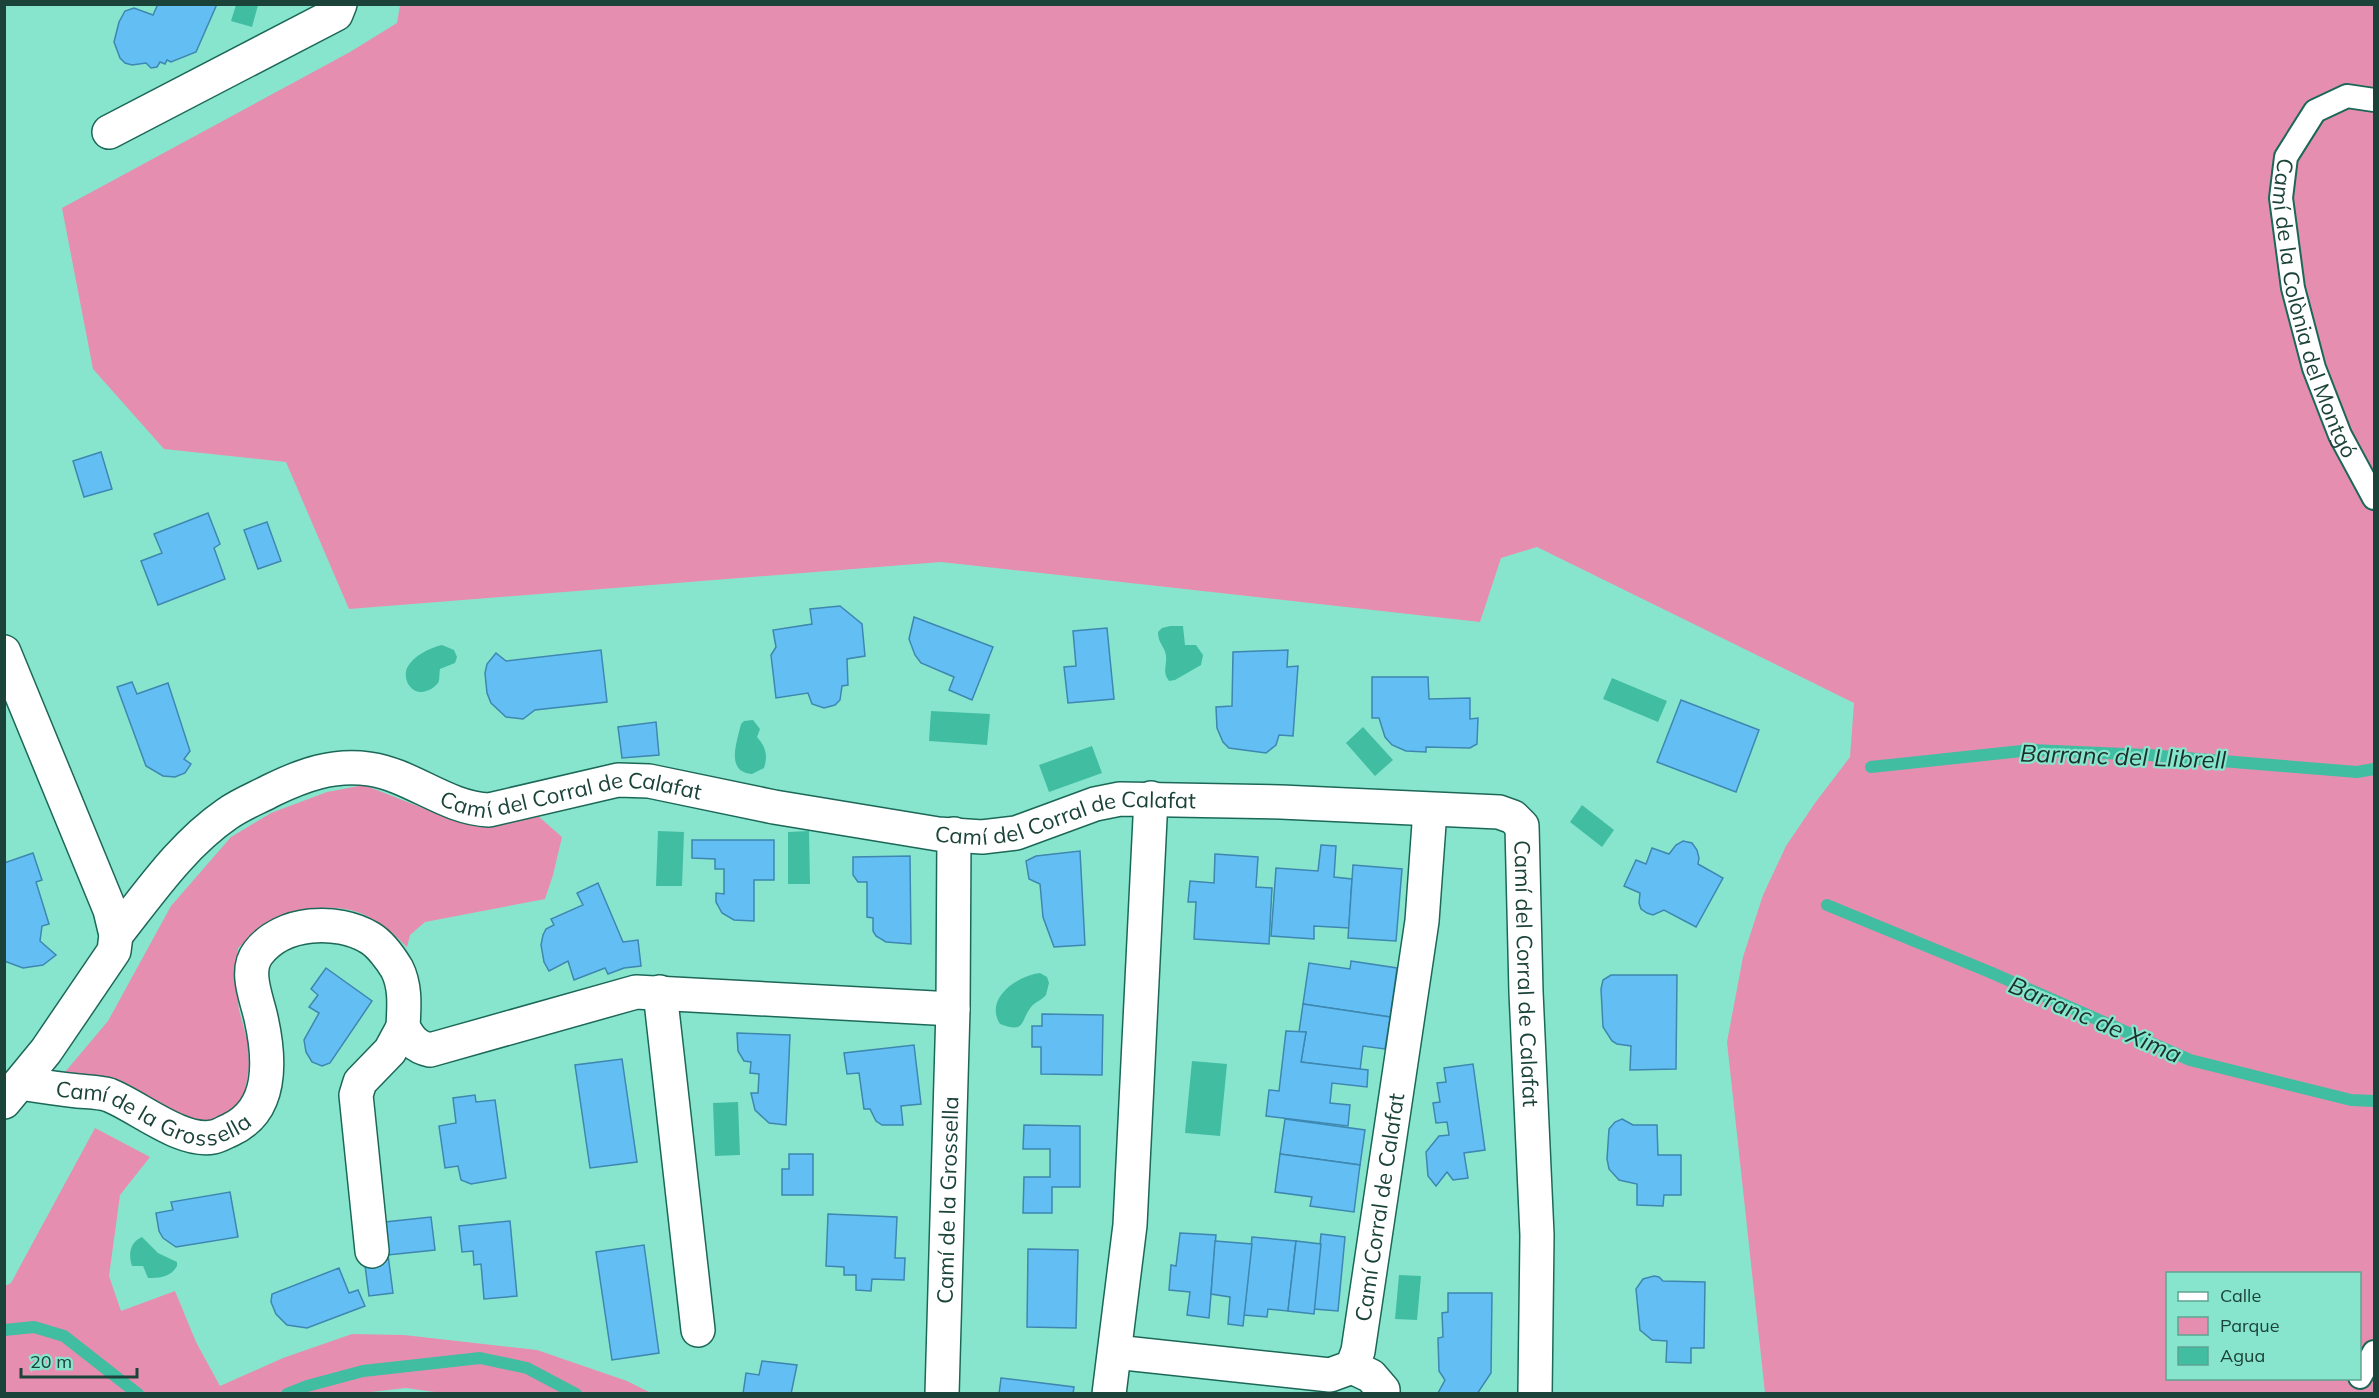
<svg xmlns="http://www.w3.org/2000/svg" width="2379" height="1398" font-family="Mulish,sans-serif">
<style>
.green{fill:#e68eb0;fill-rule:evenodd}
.water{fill:#41bda2}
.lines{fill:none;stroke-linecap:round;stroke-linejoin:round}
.stream{stroke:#41bda2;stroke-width:12}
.building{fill:#63bff3;stroke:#3d87b0;stroke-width:1.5}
.lane-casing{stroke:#1c6858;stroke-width:26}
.street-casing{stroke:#1c6858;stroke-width:36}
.lane{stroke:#fff;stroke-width:22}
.street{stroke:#fff;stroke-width:33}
.labels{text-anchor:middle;stroke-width:4.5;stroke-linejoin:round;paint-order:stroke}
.street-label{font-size:22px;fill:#1b4339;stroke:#88e5cd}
.water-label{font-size:24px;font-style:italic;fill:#1a302a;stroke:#88e5cd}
</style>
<rect width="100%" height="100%" fill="#88e5cd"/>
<g class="green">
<path d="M400,5H2374V1393H1765L1727,1042L1743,957L1763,895L1786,846L1815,803L1850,757L1854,703L1537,547L1501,558L1480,622L941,562L349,609L286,462L164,449L93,369L62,208L350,52L397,23ZM2168,1274H2360V1378H2168Z"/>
<path d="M364,785L456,821L498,826L538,816L562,837L553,875L545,899L425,922L410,935L407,947C377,917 354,903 311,909C304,910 295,910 288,913C270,921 254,936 238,948L235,977L239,1010L248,1043L249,1067L245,1091L236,1109L217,1121L193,1122L161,1103L120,1083L90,1075L60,1078L108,1021L171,906L231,837L271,813L327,792Z"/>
<path d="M95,1128L150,1157L120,1195L109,1276L121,1311L175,1291L196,1342L220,1386L283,1358L352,1334L404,1335L537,1350L627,1381L651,1393L449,1394L406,1388L353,1394L5,1393V1286L11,1283Z"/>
</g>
<g class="water">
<path d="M236,5H258L252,27L231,21Z"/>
<path d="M1170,626H1183L1185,645H1196L1203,655L1201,665L1175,680L1169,681C1162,672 1167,666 1166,656C1165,646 1158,644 1158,632L1162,628Z"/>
<path d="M442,645L454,650L457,657L455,663L440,669C439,674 440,680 438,683C435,687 430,690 426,691C413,696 402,681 407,668C413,656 429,648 442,645Z"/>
<path d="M1612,678L1667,701L1658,722L1603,699Z"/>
<path d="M931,711L990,714L987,745L929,741Z"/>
<path d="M753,720L760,729L757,737C766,747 768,756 764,768L752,774C725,772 737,742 741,724L744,721Z"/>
<path d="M1363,727L1393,760L1375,776L1346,743Z"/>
<path d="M1092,746L1102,773L1049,792L1039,765Z"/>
<path d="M1582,805L1614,830L1602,847L1570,822Z"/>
<path d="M658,831L684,832L682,886H656Z"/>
<path d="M809,831L810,884H788V832Z"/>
<path d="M1040,973L1047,977L1049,983L1046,995C1042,1000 1035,1002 1031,1007C1020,1021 1026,1034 1000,1024C984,999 1016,976 1040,973Z"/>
<path d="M1192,1061L1227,1064L1220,1136L1185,1133Z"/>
<path d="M738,1102L740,1155L715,1156L713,1103Z"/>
<path d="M142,1237L158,1253L177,1262V1266C171,1277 160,1278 148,1278L143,1266H132C128,1254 130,1242 142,1237Z"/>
<path d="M1399,1275L1421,1276L1417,1320L1395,1319Z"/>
</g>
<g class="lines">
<g class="stream">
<path d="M1871,767L2031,750L2148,755L2357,772L2374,769"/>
<path d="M1827,905L1992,973L2190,1060L2351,1100L2374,1101"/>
<path d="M4,1330L34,1327L64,1336L138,1394"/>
<path d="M287,1394L307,1386L363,1371L480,1358L527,1368L576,1394"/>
</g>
</g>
<g class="building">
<path d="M158,4H217L196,52L171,62L167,60L165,64L160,62L157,67L151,68L146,63L132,65L125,63L120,58L114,42L119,22L125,11L134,8L153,15Z"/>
<path d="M101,452L112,489L84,497L73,461Z"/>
<path d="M208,513L220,544L214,548L225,579L158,605L141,561L162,553L154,534Z"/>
<path d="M267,522L281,561L258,569L244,530Z"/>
<path d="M840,606L862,624L865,656L847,659L848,685L842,686L840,700L835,705L824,708L812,704L808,693L776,698L771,655L776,647L773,630L812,624L810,609Z"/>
<path d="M914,617L993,647L972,700L949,690L954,677L921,663L915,655L909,639Z"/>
<path d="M1107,628L1114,699L1068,703L1064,667L1076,666L1073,631Z"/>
<path d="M601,650L607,702L535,710L523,719L506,717L491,703L487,693L485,673L487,664L496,653L506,661Z"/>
<path d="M1288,650L1287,667L1298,666L1293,736L1279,735L1276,745L1266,753L1229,748L1223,742L1217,728L1216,707L1232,706L1233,652Z"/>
<path d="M1372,677H1428L1429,699L1470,698V719L1478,718L1477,744L1470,748L1426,747V752L1406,751L1392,745L1385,737L1379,718H1372Z"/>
<path d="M132,682L137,694L168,683L190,751L184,759L191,764L185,773L175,777L163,776L146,766L117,687Z"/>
<path d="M1681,700L1759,730L1736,792L1657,762Z"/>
<path d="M656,722L659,755L622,758L618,727Z"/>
<path d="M692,840H774V880H754V921L734,920L722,913L716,902V893L724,894V869H715V859L692,858Z"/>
<path d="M1683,841L1692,843L1697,850L1699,858L1698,864L1723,878L1696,927L1664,910L1653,915L1647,913L1641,909L1639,903L1640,893L1624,886L1636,860L1646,864L1652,848L1669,854L1676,845Z"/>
<path d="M1321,845L1336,846L1334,877L1352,879L1349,928L1314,926V939L1271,936L1276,868L1318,871Z"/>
<path d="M1080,851L1085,945L1054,947L1043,917L1040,884L1029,879L1026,861L1036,856Z"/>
<path d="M33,853L42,880L36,882L49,924L42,926L40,941L56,955L43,965L23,968L4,961V863Z"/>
<path d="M1215,854L1258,857L1256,887L1272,888L1269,944L1194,939L1196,902H1188L1190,881L1214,883Z"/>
<path d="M910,856L911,944L886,942L876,936L873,931V918L867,917V882H858L853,875V857Z"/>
<path d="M1353,865L1402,869L1396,941L1348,938Z"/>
<path d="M598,883L623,942L638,940L641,966L624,968L608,974L605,968L574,980L568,961L549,971L544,962L541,945L543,935L546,929L554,925L551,919L583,905L577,893Z"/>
<path d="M1351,961L1397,968L1390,1017L1303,1004L1309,963L1350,969Z"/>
<path d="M326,968L372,1001L330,1063L322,1066L312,1062L306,1052L304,1040L319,1013L309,1007L318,995L311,989Z"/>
<path d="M1611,975H1677L1676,1069L1630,1070L1631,1046L1617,1044L1612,1041L1603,1027L1601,989L1603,980Z"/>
<path d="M1303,1004L1390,1017L1385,1049L1363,1046L1360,1070L1301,1062L1306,1032H1299Z"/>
<path d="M1042,1014L1103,1015L1102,1075L1041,1074V1047H1032V1026H1042Z"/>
<path d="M1286,1031L1306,1032L1301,1062L1368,1070L1367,1087L1332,1083L1330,1103L1350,1105L1348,1126L1266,1116L1269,1090L1279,1091Z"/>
<path d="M737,1033L790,1035L786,1125L769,1123L755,1110L751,1093H758L759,1074L750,1073L751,1062L744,1061L738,1051Z"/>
<path d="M914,1045L921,1104L901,1106L903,1125H882L876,1121L870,1109H864L859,1073L847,1074L844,1053Z"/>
<path d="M622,1059L637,1162L590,1168L575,1065Z"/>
<path d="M1473,1064L1485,1150L1464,1153L1468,1178L1453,1180L1447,1172L1436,1186L1428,1176L1426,1152L1439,1136L1449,1135L1447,1122L1436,1123L1433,1103L1440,1102L1437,1083L1446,1082L1444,1068Z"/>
<path d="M475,1095L476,1102L495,1100L506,1178L471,1184L461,1180L458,1166L445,1168L439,1126L456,1123L453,1098Z"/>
<path d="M1285,1119L1365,1130L1360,1165L1280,1154Z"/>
<path d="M1622,1119L1633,1125H1657L1658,1155H1681V1195H1664L1663,1206L1637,1205V1184L1619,1180L1609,1169L1607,1159L1609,1129L1615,1122Z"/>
<path d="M1024,1125L1080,1126V1187H1052V1213H1023L1024,1177H1050V1149H1023Z"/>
<path d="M789,1154H813V1195H782V1169H789Z"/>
<path d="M1280,1154L1360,1165L1354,1212L1310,1206L1312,1197L1275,1192Z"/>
<path d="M230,1192L238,1237L176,1247L163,1238L159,1231L156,1213L173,1210L171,1202Z"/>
<path d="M828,1214L897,1217L895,1258H905L904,1280L872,1279L871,1291L856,1290V1275H844V1267L826,1266Z"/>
<path d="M431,1217L435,1250L388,1255L385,1222Z"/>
<path d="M510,1221L517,1296L484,1299L481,1264L474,1265L473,1251L462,1252L459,1226Z"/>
<path d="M1180,1233L1216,1235L1209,1318L1187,1315L1190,1292L1169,1290L1171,1265L1176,1266Z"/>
<path d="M1321,1234L1345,1237L1338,1311L1314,1309Z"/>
<path d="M1252,1237L1296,1241L1288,1311L1268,1309L1267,1317L1244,1315Z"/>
<path d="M1215,1241L1252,1244L1243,1326L1228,1324L1230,1297L1211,1294Z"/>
<path d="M1296,1241L1321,1244L1314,1314L1288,1311Z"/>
<path d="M644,1245L659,1353L612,1360L596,1252Z"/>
<path d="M1028,1249L1078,1250L1076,1328L1027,1327Z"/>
<path d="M388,1255L393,1293L369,1296L364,1258Z"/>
<path d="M339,1268L349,1293L358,1290L365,1306L307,1328L287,1325L276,1314L271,1302L272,1294Z"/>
<path d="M1654,1276L1659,1277L1663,1281L1705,1282L1704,1348H1691V1363L1666,1362L1667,1341L1652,1340L1640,1330L1636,1289L1643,1279Z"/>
<path d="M1448,1293H1492L1491,1373L1477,1394L1438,1393L1445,1380L1439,1371L1438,1338L1443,1337L1442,1313L1448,1312Z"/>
<path d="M762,1361L797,1365L791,1394H743L746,1373L759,1375Z"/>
<path d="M1001,1378L1074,1387L1073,1394H999Z"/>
</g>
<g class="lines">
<defs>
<g id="lane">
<path id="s1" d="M2374,100L2347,96L2315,111L2286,157L2281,198L2293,288L2314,368L2340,435L2374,498"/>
<path d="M2360,1377L2374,1352"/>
</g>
<g id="street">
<path d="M109,132L336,14L340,4"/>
<path d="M4,652L110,910L116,935L114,951L46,1051L4,1102"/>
<path id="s2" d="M116,935C150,892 182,845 227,814C241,804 257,798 272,790C303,775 333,764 369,769C412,775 445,808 489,810L618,780L649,781L774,807L938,834L982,837L1016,833L1095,804L1120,799L1281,802L1499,812L1513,817L1522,826L1526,992L1537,1235L1535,1394"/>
<path d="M660,992L698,1330"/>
<path id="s3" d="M20,1083C39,1086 59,1089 78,1091C88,1092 100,1092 109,1095C139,1107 181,1143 213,1137C219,1136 225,1132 230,1130C274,1110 270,1058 261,1018C257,999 244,971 258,953C282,921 337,918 370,938C380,944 391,959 397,969C406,987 404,1007 403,1027"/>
<path d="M372,1251L356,1095L360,1082L390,1051L403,1027C410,1039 415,1047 430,1050L636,992L953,1009"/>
<path id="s4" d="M1115,1352L1330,1375L1352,1367L1358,1351L1422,921L1430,810"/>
<path d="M1352,1367L1371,1376L1383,1390V1394"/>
<path id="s5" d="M942,1394L953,1009L954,834"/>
<path d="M1109,1394L1130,1225L1151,798"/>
</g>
</defs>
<use href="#lane" class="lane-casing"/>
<use href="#street" class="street-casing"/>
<use href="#lane" class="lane"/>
<use href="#street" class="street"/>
</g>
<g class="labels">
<g class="street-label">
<text dy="8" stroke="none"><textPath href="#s1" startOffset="273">Camí de la Colònia del Montgó</textPath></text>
<text dy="8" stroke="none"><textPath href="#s2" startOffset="528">Camí del Corral de Calafat</textPath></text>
<text dy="8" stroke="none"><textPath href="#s2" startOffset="1032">Camí del Corral de Calafat</textPath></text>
<text dy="8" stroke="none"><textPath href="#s2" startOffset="1644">Camí del Corral de Calafat</textPath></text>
<text dy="8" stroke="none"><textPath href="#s3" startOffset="140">Camí de la Grossella</textPath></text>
<text dy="8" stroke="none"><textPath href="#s5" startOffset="194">Camí de la Grossella</textPath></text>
<text dy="8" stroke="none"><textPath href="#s4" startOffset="402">Camí Corral de Calafat</textPath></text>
</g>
<g class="water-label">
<text transform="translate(2123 757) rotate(2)" y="8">Barranc del Llibrell</text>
<text transform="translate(2095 1020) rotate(23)" y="8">Barranc de Xima</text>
</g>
</g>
<rect width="2379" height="1398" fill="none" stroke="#1b4339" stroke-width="12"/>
<rect x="2166" y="1272" width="195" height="108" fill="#88e5cd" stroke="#5ca492" stroke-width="1.5"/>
<rect x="2178" y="1292" width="30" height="9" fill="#ffffff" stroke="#5ca492" stroke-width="1.5"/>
<text x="2220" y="1302" font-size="18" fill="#1b4339">Calle</text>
<rect x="2178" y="1317" width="30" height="18" fill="#e68eb0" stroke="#5ca492" stroke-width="1.5"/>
<text x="2220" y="1332" font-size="18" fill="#1b4339">Parque</text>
<rect x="2178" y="1347" width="30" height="18" fill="#41bda2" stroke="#5ca492" stroke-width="1.5"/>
<text x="2220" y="1362" font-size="18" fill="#1b4339">Agua</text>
<path d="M21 1368v9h116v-9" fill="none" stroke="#1b4339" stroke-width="3"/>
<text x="30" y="1368" font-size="18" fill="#1b4339" stroke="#88e5cd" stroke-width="4.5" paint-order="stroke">20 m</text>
</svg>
